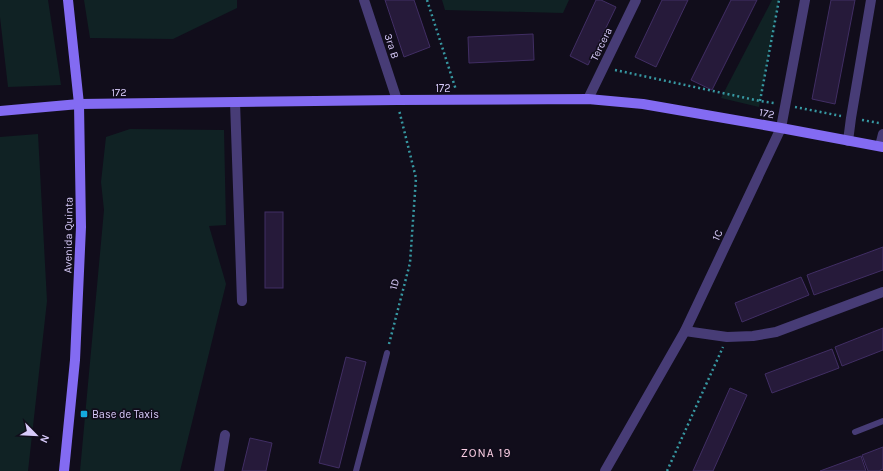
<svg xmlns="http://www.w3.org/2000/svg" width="883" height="471" font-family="Karla,sans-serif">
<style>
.green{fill:#102224}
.building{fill:#261a3a;stroke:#412e64}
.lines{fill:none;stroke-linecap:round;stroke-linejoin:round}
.path{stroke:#3798a2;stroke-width:2.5;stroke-dasharray:2 3;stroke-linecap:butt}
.lane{stroke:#473c76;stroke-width:6}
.street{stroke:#473c76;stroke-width:10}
.secondary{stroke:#836bf2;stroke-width:10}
.poi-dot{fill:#14a9dd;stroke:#110d1b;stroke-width:1.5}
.labels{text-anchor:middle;stroke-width:3.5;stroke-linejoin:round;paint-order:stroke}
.street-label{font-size:11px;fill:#d8cbfa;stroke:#110d1b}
.poi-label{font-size:11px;fill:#d8cbfa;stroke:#110d1b;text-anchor:start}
.neighbourhood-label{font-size:12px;letter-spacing:1px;fill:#facde3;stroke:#110d1b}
</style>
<rect width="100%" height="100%" fill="#110d1b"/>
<g class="green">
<path d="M0,0H48L61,85L8,87L0,17Z"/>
<path d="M84,0H237V8L173,39L90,38Z"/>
<path d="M442,0H569L563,13L445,10Z"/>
<path d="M772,0H779L759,107L721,98Z"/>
<path d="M130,129L224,130L226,225L209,226L226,284L180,471H80L104,210L101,182L106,137Z"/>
<path d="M38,134L47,301L28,471H0V137Z"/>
</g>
<g class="building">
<path d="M385,0H414L430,47L404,57Z"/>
<path d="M596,0H601L616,7L588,65L570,56Z"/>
<path d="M662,0H688L656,67L635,57Z"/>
<path d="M731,0H757L712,90L691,80Z"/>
<path d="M831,0H855L835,104L812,99Z"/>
<path d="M533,34L534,60L469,63L468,37Z"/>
<rect x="265" y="212" width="18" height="76"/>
<path d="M883,247V270L814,295L807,275Z"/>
<path d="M801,277L809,295L742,322L735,303Z"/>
<path d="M883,328V350L842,366L835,347Z"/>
<path d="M832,349L839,368L772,393L765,374Z"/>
<path d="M346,357L366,362L339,468L319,463Z"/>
<path d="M730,388L747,395L713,471H693Z"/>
<path d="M250,438L272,443L266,471H242Z"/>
<path d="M883,447V469L879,471H868L862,455Z"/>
<path d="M861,456L866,471H820Z"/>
</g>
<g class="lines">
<g class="path">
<path d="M427,0L456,90"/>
<path d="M615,70L760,101L774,103"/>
<path d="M760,101L779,0"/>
<path d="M795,107L841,116"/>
<path d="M862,120L879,123"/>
<path d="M389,344L410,263L416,178L399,110"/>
<path d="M667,471L723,347"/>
</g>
<g class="lane">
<path d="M855,432L883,421"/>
<path d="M356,471L387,353"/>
</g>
<g class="street">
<path d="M364,0L397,100"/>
<path d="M588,99L636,0"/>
<path d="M235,102L242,301"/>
<path d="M848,141L851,118L871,0"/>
<path d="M880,146L883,134"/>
<path d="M685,331L727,337L753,336L776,332L883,292"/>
<path d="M219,471L225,435"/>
<path d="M605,471L685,331L781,128L805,0"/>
</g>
<g class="secondary">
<path d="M0,111L79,104L397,100L588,99L643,104L781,128L883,147"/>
<path d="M64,471L75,360L81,227L79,104L68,0"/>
</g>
</g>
<rect class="poi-dot" x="80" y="410" width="8" height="8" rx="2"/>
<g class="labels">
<g class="street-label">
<text transform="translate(601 44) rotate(-64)" y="4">Tercera</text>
<text transform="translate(392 46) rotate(72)" y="4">3ra B</text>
<text x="443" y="92">172</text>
<text transform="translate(119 92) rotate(-1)" y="4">172</text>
<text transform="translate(767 113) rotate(10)" y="4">172</text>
<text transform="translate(68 235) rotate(-89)" y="4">Avenida Quinta</text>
<text transform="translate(717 235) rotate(-65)" y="4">1C</text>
<text transform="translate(394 284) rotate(-76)" y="4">1D</text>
</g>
<g class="poi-label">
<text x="92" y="418">Base de Taxis</text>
</g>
<g class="neighbourhood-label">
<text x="486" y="457">ZONA 19</text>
</g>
</g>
<g transform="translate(36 435) rotate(114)" stroke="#110d1b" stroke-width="3" paint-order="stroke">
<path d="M0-3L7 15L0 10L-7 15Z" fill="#d8cbfa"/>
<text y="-6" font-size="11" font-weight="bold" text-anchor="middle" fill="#d8cbfa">N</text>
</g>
</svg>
